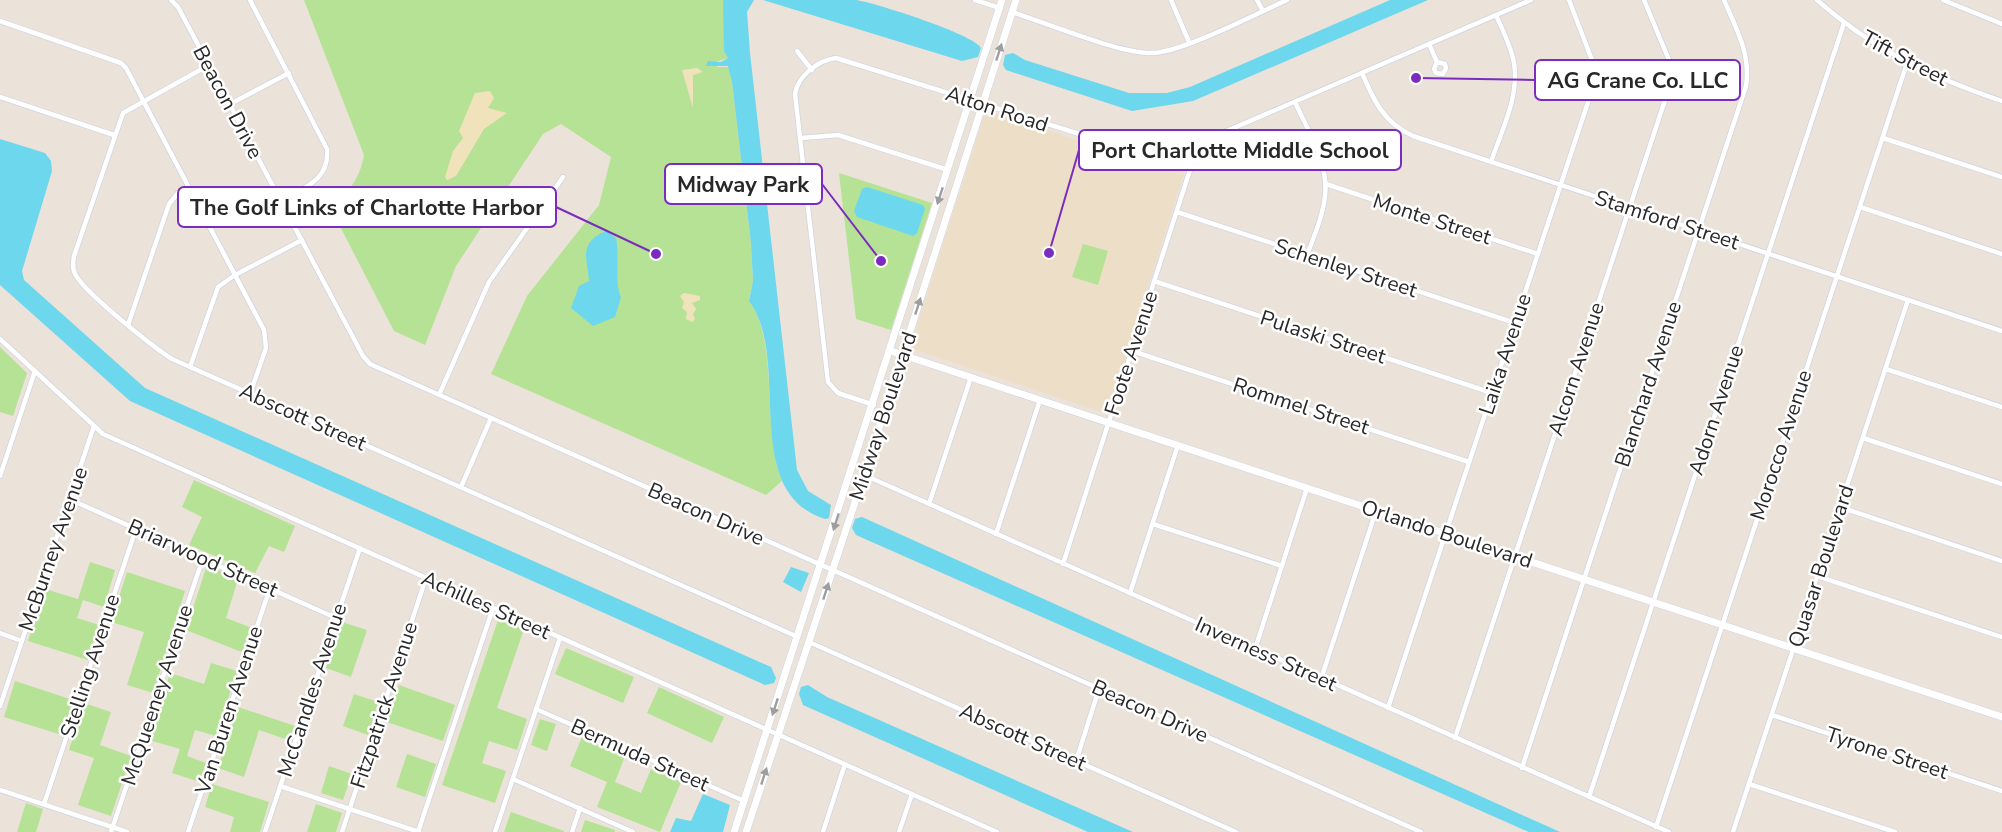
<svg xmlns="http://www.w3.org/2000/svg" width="2002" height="832" font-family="'Nunito Sans',sans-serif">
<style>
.education{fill:#eddec8}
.green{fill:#b6e295}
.sand{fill:#f0e3bc}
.water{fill:#6cd7ed}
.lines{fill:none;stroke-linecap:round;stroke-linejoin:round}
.street-casing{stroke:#cfd4e1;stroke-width:6}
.secondary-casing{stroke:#cfd4e1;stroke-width:8}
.street{stroke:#fff;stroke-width:4.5}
.secondary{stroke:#fff;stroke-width:7}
.oneway{fill:#9e9e9e}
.labels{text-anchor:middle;stroke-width:5;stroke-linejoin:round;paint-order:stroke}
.street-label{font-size:21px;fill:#282828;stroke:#fff}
.leader{fill:none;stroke:#7b2cbf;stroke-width:2}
.callout-dot{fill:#7b2cbf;stroke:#fff;stroke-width:2}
.callout{fill:#fff;stroke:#7b2cbf;stroke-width:2}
.callout-label{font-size:22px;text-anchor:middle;font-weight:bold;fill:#282828}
</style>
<rect width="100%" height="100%" fill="#ebe2d9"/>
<path class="education" d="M986,110L1103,149L1154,155L1185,152L1189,157L1108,414L910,348Z"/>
<g class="green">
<path d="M304,0H723L728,58L716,62L717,67H729L732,82L751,243L753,281L749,300C780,344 761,431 782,481L766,495L491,374L527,296L599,205L611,157L561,124L543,134L456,266L425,345L394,331L331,209C348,192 360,179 364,155Z"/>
<path d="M839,173L932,203L891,330L856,319Z"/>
<path d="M1083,244L1108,251L1098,285L1072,277Z"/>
<path d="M0,347L27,373L13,416L0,412Z"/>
<path d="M194,480L295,526L284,552L269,546L255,573L189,545L202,517L182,507Z"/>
<path d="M90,562L115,570L104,607L83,600L77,618L99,625L88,660L28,641L45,589L78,599Z"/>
<path d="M207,565L238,579L226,618L252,628L244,653L186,630Z"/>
<path d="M127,572L185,591L153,693L127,685L144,632L111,622Z"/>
<path d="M498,620L524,629L497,708L527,719L517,750L489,741L482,763L506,771L495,803L442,785Z"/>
<path d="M342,622L367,630L351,677L326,668Z"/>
<path d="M566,648L634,677L623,703L555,674Z"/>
<path d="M211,663L237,671L216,736L195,730L187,756L206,763L200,782L172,773L180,749L149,740L170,673L204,684Z"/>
<path d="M15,681L73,700L62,735L4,717Z"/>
<path d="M399,685L455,705L443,741L387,722Z"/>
<path d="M659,687L724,717L712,743L647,713Z"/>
<path d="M354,694L378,702L368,735L343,726Z"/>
<path d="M84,703L111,712L100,745L131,756L111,816L78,805L94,758L69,750Z"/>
<path d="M238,707L295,726L291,741L259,730L244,777L218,768Z"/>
<path d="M540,719L556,724L547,751L531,745Z"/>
<path d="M582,737L625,756L615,782L641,793L651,769L681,782L660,832L597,807L607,782L570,766Z"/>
<path d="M407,754L436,764L425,797L396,787Z"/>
<path d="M329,766L352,774L343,800L321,793Z"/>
<path d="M212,784L269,802L260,832H230L234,817L205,807Z"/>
<path d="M26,803L43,809L36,832H17Z"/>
<path d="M316,804L342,813L336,832H307Z"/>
<path d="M511,812L564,831V832H504Z"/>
<path d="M585,820L615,830V832H581Z"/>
</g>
<g class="sand">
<path d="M697,68L703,72L693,75V108L682,70Z"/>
<path d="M490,91L494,98L488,108L507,113L484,129L456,176L447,180L445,177L453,151L463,138L459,131L475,93Z"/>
<path d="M684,293L700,296V300L692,303L696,309L693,314L695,319L692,322L686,319L687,312L682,308L684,302L680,296Z"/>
</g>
<g class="water">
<path d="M723,0H754L747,12L750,53L797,470L808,491L831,505L829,518L825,519C738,491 793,360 749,301L753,281L751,243L732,82L728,66H706L708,61L721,62L728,58L724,51Z"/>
<path d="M763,0C793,0 827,0 856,0C876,3 973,34 981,48L978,57L962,61Z"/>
<path d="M1390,0H1428L1193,101L1132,111L1006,70L1003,65L1005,55L1013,53L1025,60L1129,93H1167L1190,87Z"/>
<path d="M0,139L45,153L51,161L52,171L22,271L24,280L145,388L771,667L776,678L774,683L765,685L130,401L0,285Z"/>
<path d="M867,187L923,205L925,209L917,233L913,236L857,217L854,211L862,189Z"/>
<path d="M606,231L616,238C620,258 614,283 621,297L615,317L593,326L571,308L579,286L589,281C588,261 577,243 606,231Z"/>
<path d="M862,517L1560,832H1529L856,535L852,528L855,519Z"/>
<path d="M791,567L809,573L801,592L783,582Z"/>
<path d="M808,685L827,697L1133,832H1088L803,705L799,694L801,687Z"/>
<path d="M703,794L730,805L723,832H670L676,818L691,821Z"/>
</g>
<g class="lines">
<defs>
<g id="street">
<path d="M171,0L178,7L363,356L370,364L1421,832"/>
<path d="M250,0L327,149C330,180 304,188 281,201"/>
<path d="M975,0L1000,8"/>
<path d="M1171,0L1189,42"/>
<path d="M1257,0L1263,11"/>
<path d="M1817,0C1872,49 1933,78 2002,101"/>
<path d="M1943,0L2002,24"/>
<path d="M1012,12C1046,23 1123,55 1154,53C1185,51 1256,14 1287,0"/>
<path d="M0,21L121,63L126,68L264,330L266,348L250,394"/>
<path d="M1429,44L1437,62L1434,69L1436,73L1443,74L1446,68L1445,64L1437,62"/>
<path d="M797,51L812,70"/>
<path d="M209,65L123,113L74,256C73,262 72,268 75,274C84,292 153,347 172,359L798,637"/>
<path d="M1362,73C1374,101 1384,123 1413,136L2002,331"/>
<path d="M0,97L114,135"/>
<path d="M1295,102C1308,131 1329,164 1325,196C1323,216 1314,236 1307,255"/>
<path d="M230,104L289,73"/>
<path d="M801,138L838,135L948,170"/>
<path d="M1883,138L2002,177"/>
<path d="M1491,162C1501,132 1520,95 1514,63C1511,46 1503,31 1496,15"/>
<path d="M1326,184L1538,254"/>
<path d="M1860,207L2002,254"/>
<path d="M1177,212L1515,323"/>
<path d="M1154,281L1492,393"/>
<path d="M128,325L169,204L178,193L189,188"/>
<path d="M0,339L103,434L997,832"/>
<path d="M1132,351L1469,462"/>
<path d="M190,367L218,287L235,275L302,240"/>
<path d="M1886,369L2002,407"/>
<path d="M439,395L489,282L563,177"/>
<path d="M874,405L838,393L828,382L795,94C798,75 819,60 836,58L1121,147L1172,148L1215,136L1531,0"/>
<path d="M1863,438L2002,484"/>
<path d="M864,475L1669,832"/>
<path d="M0,476L35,371"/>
<path d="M461,487L491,418"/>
<path d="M69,499L336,618"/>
<path d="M929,504L971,377"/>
<path d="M1840,507L2002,561"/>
<path d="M1153,524L1282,566"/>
<path d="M996,534L1040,400"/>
<path d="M1063,564L1199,142"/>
<path d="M1817,576L2002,637"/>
<path d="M1130,593L1178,445"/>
<path d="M0,633L22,641"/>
<path d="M809,642L1236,832"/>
<path d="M1255,649L1307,488"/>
<path d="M1321,679L1376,511"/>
<path d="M0,706L94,426"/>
<path d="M1388,708L1591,93L1592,60L1569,0"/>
<path d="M536,709L744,801"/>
<path d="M1772,715L2002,791"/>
<path d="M1455,738L1667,94L1669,60L1644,0"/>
<path d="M1076,761L1099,689"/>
<path d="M1522,768L1746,86C1751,54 1736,28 1724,0"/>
<path d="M513,779L633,832"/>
<path d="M1749,784L1895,832"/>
<path d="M280,786L419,832"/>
<path d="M0,790L127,832"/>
<path d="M1589,797L1844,23"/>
<path d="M44,804L136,529"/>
<path d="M1656,827L1907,63"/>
<path d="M111,832L203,558"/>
<path d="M188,832L270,588"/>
<path d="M265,832L360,548"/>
<path d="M342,832L426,578"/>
<path d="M418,832L493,608"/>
<path d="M495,832L560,638"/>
<path d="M572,832L580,808"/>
<path d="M823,832L845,764"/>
<path d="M899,832L912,794"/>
<path d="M1733,832L1908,300"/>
</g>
<g id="secondary">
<path d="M891,351L2002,717"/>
<path d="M734,832L1002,0"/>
<path d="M746,832L864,475L1016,0"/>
</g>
</defs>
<use href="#street" class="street-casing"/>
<use href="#secondary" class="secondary-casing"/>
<use href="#street" class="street"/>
<use href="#secondary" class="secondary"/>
</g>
<defs><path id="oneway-solid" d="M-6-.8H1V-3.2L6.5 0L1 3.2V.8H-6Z" transform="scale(1.5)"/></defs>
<g class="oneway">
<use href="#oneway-solid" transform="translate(999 52) rotate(-72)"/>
<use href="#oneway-solid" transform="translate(940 196) rotate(108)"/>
<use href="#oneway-solid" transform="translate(918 306) rotate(-72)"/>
<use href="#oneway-solid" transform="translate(836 522) rotate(108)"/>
<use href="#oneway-solid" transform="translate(826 591) rotate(-72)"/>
<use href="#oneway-solid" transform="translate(775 707) rotate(108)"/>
<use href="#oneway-solid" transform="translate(764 776) rotate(-72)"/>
</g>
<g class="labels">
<g class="street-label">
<text transform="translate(1905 58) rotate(28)" y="7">Tift Street</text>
<text transform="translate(228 102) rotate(62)" y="7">Beacon Drive</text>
<text transform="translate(997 109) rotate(18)" y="7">Alton Road</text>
<text transform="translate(1432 219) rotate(18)" y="7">Monte Street</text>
<text transform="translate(1667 220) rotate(18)" y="7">Stamford Street</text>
<text transform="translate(1346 268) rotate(18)" y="7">Schenley Street</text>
<text transform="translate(1323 337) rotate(18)" y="7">Pulaski Street</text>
<text transform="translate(1131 353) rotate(-72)" y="7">Foote Avenue</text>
<text transform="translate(1505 354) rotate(-72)" y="7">Laika Avenue</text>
<text transform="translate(1576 369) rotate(-72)" y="7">Alcorn Avenue</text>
<text transform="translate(1648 384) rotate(-72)" y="7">Blanchard Avenue</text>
<text transform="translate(1301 406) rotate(18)" y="7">Rommel Street</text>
<text transform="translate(1716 410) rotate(-72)" y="7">Adorn Avenue</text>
<text transform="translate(883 416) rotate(-72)" y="7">Midway Boulevard</text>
<text transform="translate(303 417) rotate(24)" y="7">Abscott Street</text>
<text transform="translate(1781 445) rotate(-72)" y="7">Morocco Avenue</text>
<text transform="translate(706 514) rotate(24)" y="7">Beacon Drive</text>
<text transform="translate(1447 534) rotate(18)" y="7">Orlando Boulevard</text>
<text transform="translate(53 549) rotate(-71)" y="7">McBurney Avenue</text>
<text transform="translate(203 558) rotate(24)" y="7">Briarwood Street</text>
<text transform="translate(1821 566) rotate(-72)" y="7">Quasar Boulevard</text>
<text transform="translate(486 605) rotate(24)" y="7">Achilles Street</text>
<text transform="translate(1266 654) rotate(24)" y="7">Inverness Street</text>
<text transform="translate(90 666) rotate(-72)" y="7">Stelling Avenue</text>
<text transform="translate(312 690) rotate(-72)" y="7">McCandles Avenue</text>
<text transform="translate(157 695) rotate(-72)" y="7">McQueeney Avenue</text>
<text transform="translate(384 705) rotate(-72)" y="7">Fitzpatrick Avenue</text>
<text transform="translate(229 710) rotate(-72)" y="7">Van Buren Avenue</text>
<text transform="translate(1150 711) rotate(24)" y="7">Beacon Drive</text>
<text transform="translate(1023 737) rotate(24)" y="7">Abscott Street</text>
<text transform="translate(1887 753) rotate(18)" y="7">Tyrone Street</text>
<text transform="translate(640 755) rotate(24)" y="7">Bermuda Street</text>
</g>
</g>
<path class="leader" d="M1416 78L1535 80M1049 253L1079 150M881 261L822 184M656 254L556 207"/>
<g class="callout-dot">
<circle cx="1416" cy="78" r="6"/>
<circle cx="1049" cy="253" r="6"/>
<circle cx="881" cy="261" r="6"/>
<circle cx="656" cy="254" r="6"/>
</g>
<g class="callout">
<rect x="1535" y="60" width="205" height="40" rx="6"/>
<rect x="1079" y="130" width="322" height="40" rx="6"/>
<rect x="665" y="164" width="157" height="40" rx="6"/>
<rect x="178" y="187" width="378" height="40" rx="6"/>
</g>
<g class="callout-label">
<text x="1638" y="88">AG Crane Co. LLC</text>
<text x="1240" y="158">Port Charlotte Middle School</text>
<text x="743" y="192">Midway Park</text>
<text x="367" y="215">The Golf Links of Charlotte Harbor</text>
</g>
</svg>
